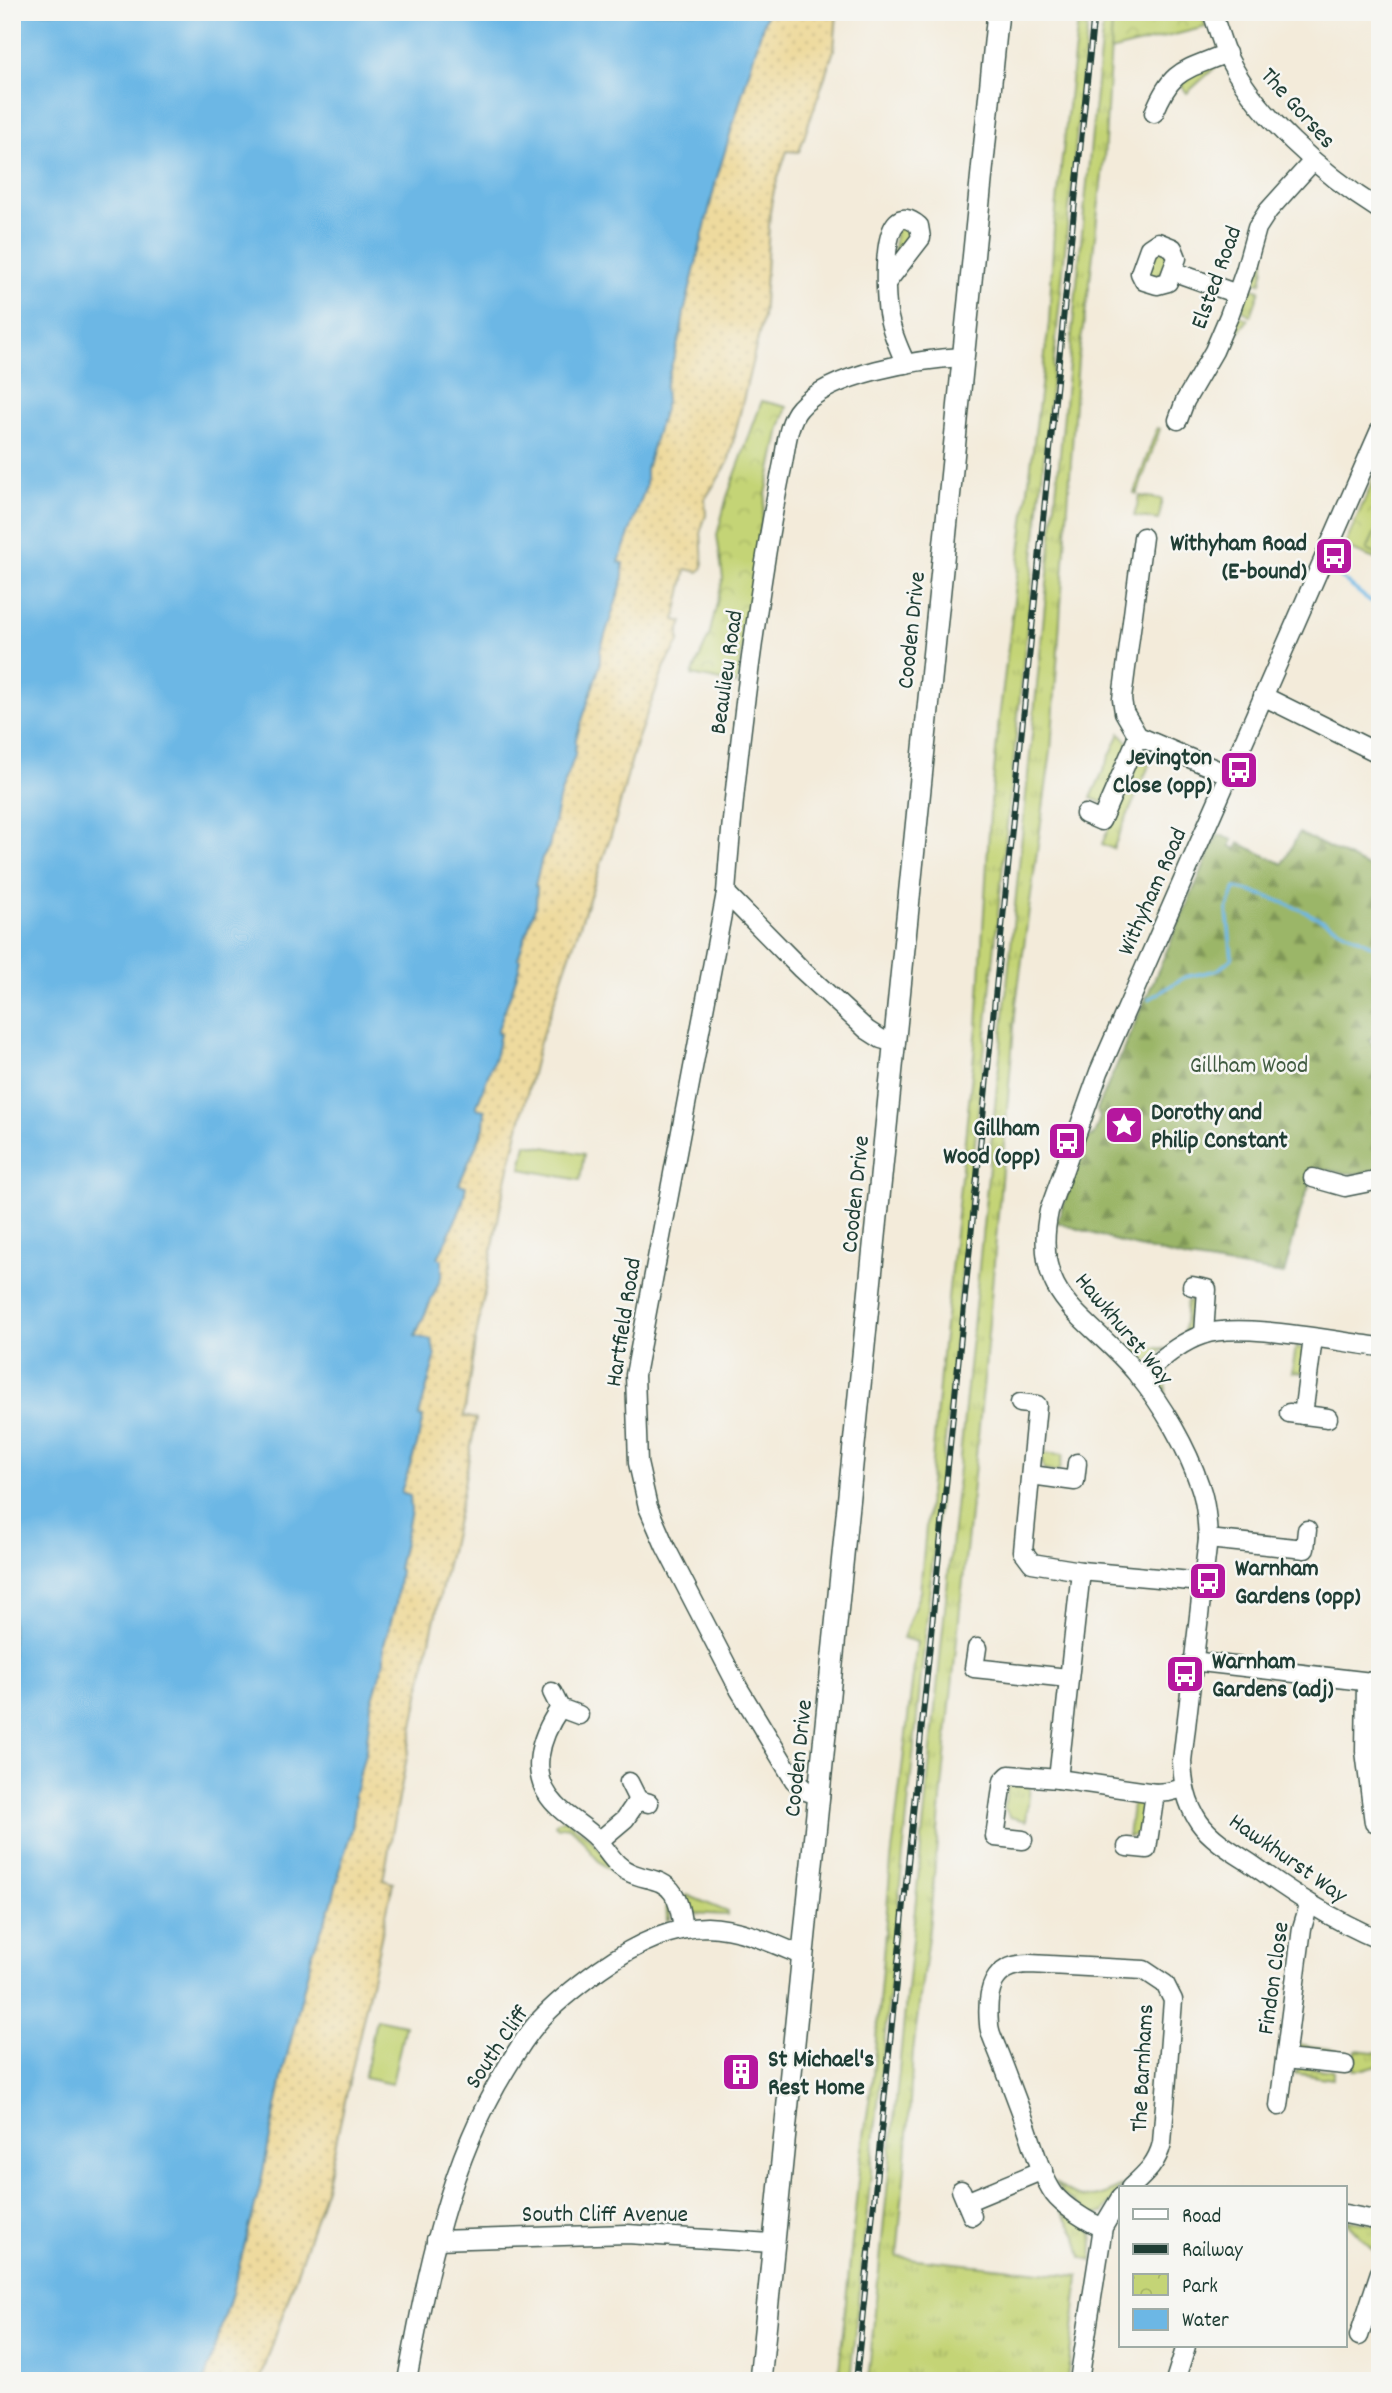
<svg xmlns="http://www.w3.org/2000/svg" width="1392" height="2393" font-family="Dekko,sans-serif">
<style>
.grass{fill:url(#grass-tufts);stroke:#728855;stroke-width:2}
.forest{fill:url(#forest-firs);stroke:#5d7a4e;stroke-width:2}
.sand{fill:url(#sand-dots);stroke:#868c69;stroke-width:2}
.park{fill:url(#park-crowns);stroke:#728855;stroke-width:2}
.garden{fill:#c4d476;stroke:#728855;stroke-width:2}
.water{fill:#6cb7e5;stroke:#467a8c;stroke-width:2}
.lines{fill:none;stroke-linecap:round;stroke-linejoin:round}
.stream{stroke:#6cb7e5;stroke-width:3.5}
.minor-casing{stroke:#3f574d;stroke-width:21}
.major-casing{stroke:#3f574d;stroke-width:24}
.minor{stroke:#fff;stroke-width:18}
.major{stroke:#fff;stroke-width:21}
.rail-casing{stroke:#1f3d34;stroke-width:6}
.rail{stroke:#f6f6f2;stroke-width:3.5;stroke-dasharray:10;stroke-linecap:butt}
.labels{text-anchor:middle;stroke-width:5;stroke-linejoin:round;paint-order:stroke}
.street-label{font-size:24px;fill:#1f3d34;stroke:#f6f6f2}
.poi-label{font-size:24px;font-weight:bold;fill:#1f3d34;stroke:#f6f6f2;text-anchor:start}
.park-label{font-size:24px;fill:#405b41;stroke:#f6f6f2}
</style>
<defs>
<pattern id="grass-tufts" width="24" height="20" patternUnits="userSpaceOnUse" patternTransform="scale(1.75)"><rect width="24" height="20" fill="#c4d476"/><path d="M3 7l-1-3M5 7V3M7 7l1-3M15 17l-1-3M17 17v-4M19 17l1-3" fill="none" stroke="#a8b767"/></pattern>
<pattern id="forest-firs" width="22" height="20" patternUnits="userSpaceOnUse" patternTransform="scale(1.75)"><rect width="22" height="20" fill="#9bb667"/><path d="M5 1l3.5 6h-7zM16 11l3.5 6h-7z" fill="#7e9556"/></pattern>
<pattern id="sand-dots" width="8" height="8" patternUnits="userSpaceOnUse" patternTransform="scale(1.75)"><rect width="8" height="8" fill="#eeda9e"/><path d="M2 2h.1M6 6h.1" fill="none" stroke="#ccbc89" stroke-width="1.8" stroke-linecap="round"/></pattern>
<pattern id="park-crowns" width="20" height="18" patternUnits="userSpaceOnUse" patternTransform="scale(1.75)"><rect width="20" height="18" fill="#c4d476"/><path d="M2 6a3 3 0 1 1 6 0M12 15a3 3 0 1 1 6 0" fill="none" stroke="#a8b767"/></pattern>
</defs>
<rect width="100%" height="100%" fill="#f6f6f2"/>
<filter id="ink" filterUnits="userSpaceOnUse"><feTurbulence type="fractalNoise" baseFrequency=".0143" numOctaves="2"/><feDisplacementMap in="SourceGraphic" scale="14" xChannelSelector="R" yChannelSelector="G"/><feConvolveMatrix kernelMatrix="1 2 1 2 8 2 1 2 1" color-interpolation-filters="sRGB"/></filter>
<filter id="wash" filterUnits="userSpaceOnUse"><feTurbulence type="fractalNoise" baseFrequency=".00686" numOctaves="4" result="noise"/><feDisplacementMap in="SourceGraphic" scale="28" xChannelSelector="R" yChannelSelector="G"/><feGaussianBlur stdDeviation="1.57" result="paint"/><feColorMatrix in="noise" values="0 0 0 0 0 0 0 0 0 0 0 0 0 0 0 0 0 1.4 0 .05"/><feComposite in="paint" operator="in"/></filter>
<g filter="url(#wash)">
<rect width="100%" height="100%" fill="#f3ebda"/>
<g class="grass">
<path d="M1079,12H1089L850,2381H838L859,2171L873,2075L891,1861L917,1642L903,1638L920,1592L941,1364L977,1027L990,814L999,719L1049,323L1054,228Z"/>
<path d="M1104,12H1113L1104,158L1089,289L1078,359L1051,751L1016,1003L985,1369L948,1725L929,1929L913,2051L908,2134L897,2257L1079,2276L1067,2381H868Z"/>
<path d="M1221,62L1187,93L1177,80Z"/>
<path d="M905,224L915,233L898,257L894,256L895,231Z"/>
<path d="M1261,239H1264V268L1261,283L1250,282Z"/>
<path d="M1160,249L1166,252L1168,258L1161,275L1155,278L1150,276C1144,264 1151,258 1160,249Z"/>
<path d="M1249,287L1260,290L1251,316L1241,309Z"/>
<path d="M1239,315L1248,320L1222,352Z"/>
<path d="M1157,428L1160,429L1137,494L1134,493Z"/>
<path d="M1140,496L1162,499L1159,520L1134,516Z"/>
<path d="M1120,733L1130,744L1103,803L1091,798Z"/>
<path d="M1154,754L1113,849L1102,844L1140,756Z"/>
<path d="M1187,1301L1199,1302L1197,1326L1184,1333Z"/>
<path d="M1118,1343L1165,1349L1144,1363H1138Z"/>
<path d="M1296,1346L1304,1350L1303,1373L1292,1372Z"/>
<path d="M1169,1359L1165,1398L1153,1386L1151,1378Z"/>
<path d="M1040,1453L1063,1455L1060,1469L1055,1472L1044,1470Z"/>
<path d="M1012,1784L1030,1786L1026,1821L1010,1817L1004,1807L1008,1785Z"/>
<path d="M1133,1797L1142,1798L1145,1803C1143,1819 1147,1833 1128,1837Z"/>
<path d="M565,1819L590,1838L613,1866L631,1877L662,1888L670,1895V1919L667,1920L666,1897C643,1887 617,1879 599,1861C586,1849 583,1834 567,1826L558,1828L555,1825L557,1822Z"/>
<path d="M687,1895L728,1912L727,1915L691,1913L685,1898Z"/>
<path d="M1297,2044L1336,2050L1334,2057L1303,2053Z"/>
<path d="M1356,2050L1380,2053V2065L1363,2070H1353Z"/>
<path d="M1302,2067L1333,2071V2079L1294,2073Z"/>
<path d="M1055,2182C1079,2204 1095,2200 1122,2186L1123,2188H1121L1103,2213L1094,2215L1063,2195Z"/>
<path d="M1062,2212C1092,2229 1095,2224 1092,2260L1082,2257L1077,2237Z"/>
<path d="M1345,2220L1380,2226V2253L1375,2252Z"/>
</g>
<path class="forest" d="M1299,833L1380,873V1030L1369,1040L1380,1055V1167C1360,1178 1338,1173 1317,1167L1304,1199L1284,1274L1188,1259L1126,1244L1057,1222L1087,1139L1094,1135L1100,1117L1097,1110L1218,834L1233,840L1230,846L1236,849L1239,843L1283,864Z"/>
<path class="sand" d="M505,12H837L834,50L799,152L787,151L774,190L770,211L763,317L728,463L705,499L706,515L701,530L703,567L699,572L686,569L675,620L683,622L679,632V642L665,666L636,743L614,826L539,1045L503,1193L474,1348L464,1416L476,1419L460,1506L427,1654L383,1880L393,1883L326,2187L260,2381H12V2217Z"/>
<g class="park">
<path d="M1113,12H1201L1206,27L1110,51Z"/>
<path d="M762,401L787,407L780,428L766,494L737,684L692,675L709,636L723,578L717,535L727,497Z"/>
<path d="M1380,465V561L1344,547Z"/>
</g>
<g class="garden">
<path d="M1380,521V556L1367,550Z"/>
<path d="M526,1144L584,1154L580,1180L521,1169Z"/>
<path d="M376,2019L405,2025L392,2084L364,2078Z"/>
</g>
<path class="water" d="M12,12H767L716,181L684,313L681,333L665,387L666,402L646,469V486L619,562L623,563V580L600,651V665L576,739L575,755L559,799L549,847L542,858L535,886L537,887L536,905L518,958L521,959C516,985 504,1008 497,1033L500,1034L496,1054L476,1108L485,1110L484,1128L459,1184L466,1186L462,1206L438,1258L442,1260V1274L437,1287L415,1336L432,1340L435,1358L419,1416L423,1417L417,1445L401,1492L410,1495L411,1511L398,1569L400,1570L396,1604L384,1645V1662L371,1705L366,1749L354,1797L356,1798L352,1829L338,1874L339,1875L331,1906L313,1951L284,2068L260,2187L232,2293L204,2381H12Z"/>
<g class="lines">
<g class="stream">
<path d="M1333,572L1370,601L1380,603"/>
<path d="M1149,999L1185,977L1218,970L1232,958L1227,910L1235,888C1287,898 1333,926 1380,950"/>
</g>
</g>
</g>
<g filter="url(#ink)">
<g class="lines">
<defs>
<g id="minor">
<path d="M1212,12C1217,26 1221,40 1226,53C1253,113 1325,176 1380,210"/>
<path d="M1154,113C1172,68 1184,71 1227,53"/>
<path d="M1172,271L1177,258L1173,248L1158,242L1149,248L1140,273L1144,281L1157,285L1168,282L1172,271L1237,294"/>
<path d="M887,282L921,238L919,226C879,191 885,294 888,313C891,331 898,347 906,364"/>
<path d="M1178,420L1185,401L1214,351L1229,316L1245,271L1257,228L1268,211L1313,161"/>
<path d="M1380,430L1099,1072L1049,1211C1030,1300 1090,1316 1137,1374C1163,1406 1187,1447 1200,1486C1206,1503 1207,1521 1208,1539L1182,1761C1183,1783 1186,1803 1199,1822C1211,1839 1233,1852 1250,1863C1292,1893 1332,1920 1380,1940"/>
<path d="M1143,537L1122,699L1124,712L1138,736L1229,775"/>
<path d="M1263,696L1380,754"/>
<path d="M1085,814L1101,821L1138,736"/>
<path d="M726,893L801,969L867,1030L881,1039L895,1043"/>
<path d="M1313,1178L1345,1187L1380,1180"/>
<path d="M1192,1286L1207,1289L1204,1334"/>
<path d="M1139,1377C1159,1362 1178,1343 1202,1335C1239,1321 1337,1342 1380,1347"/>
<path d="M1020,1403L1037,1405L1023,1551L1032,1563L1081,1571L1202,1582"/>
<path d="M1289,1413L1328,1418"/>
<path d="M1303,1415L1313,1338"/>
<path d="M1031,1475L1075,1481L1077,1463"/>
<path d="M1208,1539L1305,1549L1307,1530"/>
<path d="M977,1648L974,1668L1068,1678"/>
<path d="M1192,1661L1380,1683"/>
<path d="M1366,1682L1365,1751L1374,1823"/>
<path d="M552,1692L560,1708L579,1715"/>
<path d="M560,1708C540,1737 527,1776 556,1805C568,1818 585,1826 597,1839C609,1852 614,1866 631,1873C646,1880 663,1878 673,1893C680,1903 681,1917 683,1929"/>
<path d="M1058,1779L1081,1571"/>
<path d="M629,1782L638,1800L649,1803"/>
<path d="M820,1796L806,1791L794,1780L739,1689L665,1546L648,1507L638,1463L635,1375L726,893C732,807 742,721 754,635C762,579 770,523 782,468C786,450 787,422 800,408C831,373 919,359 964,357"/>
<path d="M1023,1840L995,1837L1003,1781L1009,1775L1058,1779L1155,1793L1168,1792L1184,1788"/>
<path d="M599,1841L625,1819L638,1800"/>
<path d="M1127,1847L1147,1849L1155,1793"/>
<path d="M1285,2059L1345,2065"/>
<path d="M1279,2106L1302,1928L1309,1905"/>
<path d="M961,2190L972,2216"/>
<path d="M966,2202L1043,2170"/>
<path d="M1345,2214L1380,2221"/>
<path d="M1103,2227C1090,2224 1062,2205 1054,2194C1039,2172 1032,2140 1022,2114C1014,2093 1006,2071 997,2049C994,2041 989,2032 989,2024C986,1991 992,1964 1030,1964L1144,1970L1165,1984L1173,2000L1162,2143C1157,2164 1145,2174 1130,2188"/>
<path d="M436,2240L627,2234L773,2243"/>
<path d="M1359,2336L1380,2272"/>
<path d="M407,2381C427,2273 448,2163 506,2069C516,2052 526,2036 539,2021C557,2001 578,1985 600,1969C631,1947 668,1927 707,1927C741,1928 772,1943 803,1956"/>
<path d="M1079,2381L1103,2227L1121,2197"/>
<path d="M1175,2381L1186,2346"/>
</g>
<path id="major" d="M760,2381L998,12"/>
</defs>
<use href="#minor" class="minor-casing"/>
<use href="#major" class="major-casing"/>
<use href="#minor" class="minor"/>
<use href="#major" class="major"/>
<defs>
<path id="rail" d="M856,2381L1094,12"/>
</defs>
<use href="#rail" class="rail-casing"/>
<use href="#rail" class="rail"/>
</g>
</g>
<defs>
<symbol id="bus-square" viewBox="-11 -11 22 22"><rect x="-9" y="-9" width="18" height="18" rx="4" fill="#b5179e" stroke="#f6f6f2"/><path d="M-5-6H5V4H4V6H2V4H-2V6H-4V4H-5ZM-3.5-4V0h7V-4ZM-3.5 1.2v1.5H-2V1.2ZM2 1.2v1.5H3.5V1.2Z" fill="#fff"/></symbol>
<symbol id="sight-square" viewBox="-11 -11 22 22"><rect x="-9" y="-9" width="18" height="18" rx="4" fill="#b5179e" stroke="#f6f6f2"/><path d="M0-6L1.8-2.2L6-1.7L2.9 1.2L3.7 5.4L0 3.3L-3.7 5.4L-2.9 1.2L-6-1.7L-1.8-2.2Z" fill="#fff"/></symbol>
<symbol id="building-square" viewBox="-11 -11 22 22"><rect x="-9" y="-9" width="18" height="18" rx="4" fill="#b5179e" stroke="#f6f6f2"/><path d="M-4-6H4V6H1V3H-1V6H-4ZM-2.5-4.3h1.7v1.8h-1.7ZM.8-4.3h1.7v1.8H.8ZM-2.5-1h1.7V.8h-1.7ZM.8-1h1.7V.8H.8Z" fill="#fff"/></symbol>
</defs>
<g fill-rule="evenodd">
<use href="#bus-square" x="1312" y="534" width="44" height="44"/>
<use href="#bus-square" x="1217" y="748" width="44" height="44"/>
<use href="#sight-square" x="1102" y="1103" width="44" height="44"/>
<use href="#bus-square" x="1045" y="1119" width="44" height="44"/>
<use href="#bus-square" x="1186" y="1559" width="44" height="44"/>
<use href="#bus-square" x="1163" y="1652" width="44" height="44"/>
<use href="#building-square" x="719" y="2050" width="44" height="44"/>
</g>
<g class="labels">
<g class="street-label">
<text transform="translate(1299 107) rotate(48)" y="8">The Gorses</text>
<text transform="translate(1215 277) rotate(-70)" y="8">Elsted Road</text>
<text transform="translate(910 630) rotate(-84)" y="8">Cooden Drive</text>
<text transform="translate(725 672) rotate(-82)" y="8">Beaulieu Road</text>
<text transform="translate(1151 891) rotate(-66)" y="8">Withyham Road</text>
<text transform="translate(854 1194) rotate(-84)" y="8">Cooden Drive</text>
<text transform="translate(622 1322) rotate(-81)" y="8">Hartfield Road</text>
<text transform="translate(1125 1328) rotate(50)" y="8">Hawkhurst Way</text>
<text transform="translate(797 1758) rotate(-84)" y="8">Cooden Drive</text>
<text transform="translate(1289 1857) rotate(35)" y="8">Hawkhurst Way</text>
<text transform="translate(1272 1978) rotate(-82)" y="8">Findon Close</text>
<text transform="translate(496 2046) rotate(-56)" y="8">South Cliff</text>
<text transform="translate(1141 2068) rotate(-87)" y="8">The Barnhams</text>
<text x="605" y="2221">South Cliff Avenue</text>
</g>
<g class="poi-label">
<text x="1307" y="550" text-anchor="end">Withyham Road<tspan x="1307" dy="28">(E-bound)</tspan></text>
<text x="1212" y="764" text-anchor="end">Jevington<tspan x="1212" dy="28">Close (opp)</tspan></text>
<text x="1151" y="1119">Dorothy and<tspan x="1151" dy="28">Philip Constant</tspan></text>
<text x="1040" y="1135" text-anchor="end">Gillham<tspan x="1040" dy="28">Wood (opp)</tspan></text>
<text x="1235" y="1575">Warnham<tspan x="1235" dy="28">Gardens (opp)</tspan></text>
<text x="1212" y="1668">Warnham<tspan x="1212" dy="28">Gardens (adj)</tspan></text>
<text x="768" y="2066">St Michael's<tspan x="768" dy="28">Rest Home</tspan></text>
</g>
<g class="park-label">
<text x="1249" y="1072">Gillham Wood</text>
</g>
</g>
<rect width="1392" height="2393" fill="none" stroke="#f6f6f2" stroke-width="42"/>
<rect x="1119" y="2186" width="228" height="161" fill="#f6f6f2" stroke="#a0aca6" stroke-width="2"/>
<rect x="1133" y="2209" width="35" height="10" fill="#ffffff" stroke="#a0aca6" stroke-width="2"/>
<text x="1182" y="2222" font-size="21" fill="#1f3d34">Road</text>
<rect x="1133" y="2244" width="35" height="10" fill="#1f3d34" stroke="#a0aca6" stroke-width="2"/>
<text x="1182" y="2256" font-size="21" fill="#1f3d34">Railway</text>
<rect x="1133" y="2274" width="35" height="21" fill="url(#park-crowns)" stroke="#a0aca6" stroke-width="2"/>
<text x="1182" y="2292" font-size="21" fill="#1f3d34">Park</text>
<rect x="1133" y="2309" width="35" height="21" fill="#6cb7e5" stroke="#a0aca6" stroke-width="2"/>
<text x="1182" y="2326" font-size="21" fill="#1f3d34">Water</text>
</svg>
